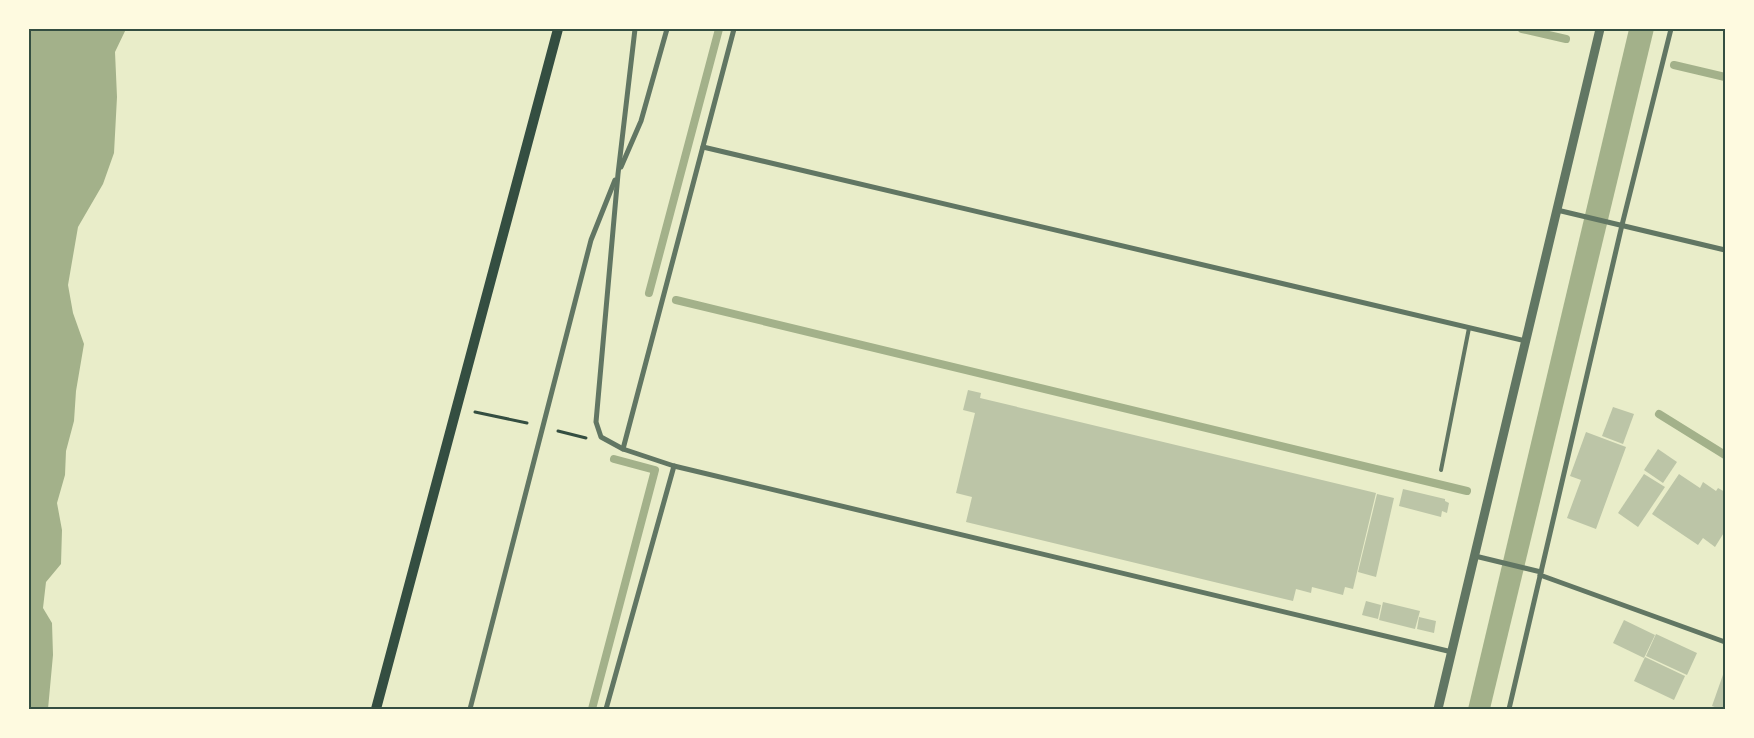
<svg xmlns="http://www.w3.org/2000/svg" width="1754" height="738" font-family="Arial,sans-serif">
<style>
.water{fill:#a3b18a}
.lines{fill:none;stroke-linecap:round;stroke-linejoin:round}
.stream{stroke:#a3b18a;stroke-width:8}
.building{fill:#bcc5a7}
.path{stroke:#344e41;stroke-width:3}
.service{stroke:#617663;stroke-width:4}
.minor{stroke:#617663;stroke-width:5}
.tertiary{stroke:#617663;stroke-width:9}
.secondary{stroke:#344e41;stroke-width:10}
.neatline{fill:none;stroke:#344e41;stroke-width:2}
</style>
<rect width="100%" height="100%" fill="#e9edc9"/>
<g class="water">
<path d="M29,29H126L115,52L117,97L114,153L103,184L78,227L68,285L73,313L84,344L76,391L74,421L66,451L65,475L57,503L62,530L61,564L46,582L43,608L52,623L53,655L48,709H29Z"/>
<path d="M1629,29H1654L1490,709H1468Z"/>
</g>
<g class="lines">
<g class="stream">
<path d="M1522,29L1566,39"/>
<path d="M1674,65L1725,77"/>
<path d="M649,293L719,29"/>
<path d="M676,300L1467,491"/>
<path d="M1659,414L1725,455"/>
<path d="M592,709L655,470L614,459"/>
</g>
</g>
<g class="building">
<path d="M968,390L981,393L980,398L1376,493L1353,589L1345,587L1343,595L1312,587L1311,593L1296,589L1293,601L966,522L972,497L956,493L975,413L963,410Z"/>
<path d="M1613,407L1634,414L1623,444L1602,436Z"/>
<path d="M1586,432L1626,447L1596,529L1567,518L1581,480L1570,476Z"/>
<path d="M1658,449L1677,462L1663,483L1644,470Z"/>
<path d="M1644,474L1665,487L1638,527L1618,513Z"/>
<path d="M1679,474L1700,488L1703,482L1716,491L1718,488L1725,492V531L1715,547L1703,538L1698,545L1652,514Z"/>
<path d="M1403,489L1445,499V501L1449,503L1447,513L1442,511L1441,517L1399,506Z"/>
<path d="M1377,494L1394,498L1376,577L1358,572Z"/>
<path d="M1366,601L1381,605L1378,619L1362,615Z"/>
<path d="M1383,602L1420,611L1415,629L1379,620Z"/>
<path d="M1419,617L1436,621L1434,633L1417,629Z"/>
<path d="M1624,620L1655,635L1644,658L1613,643Z"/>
<path d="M1656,634L1697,653L1687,675L1646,656Z"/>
<path d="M1645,657L1685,676L1674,700L1634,681Z"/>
<path d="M1725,669V709H1720L1712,706Z"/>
</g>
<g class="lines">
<g class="path">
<path d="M475,412L527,423"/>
<path d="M558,431L586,438"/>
</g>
<path class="service" d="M1441,470L1469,328"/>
<g class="minor">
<path d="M635,29L618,174L596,422L601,437L623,449L674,466L1452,652"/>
<path d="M703,147L1526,341"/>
<path d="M621,167L641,121L667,29"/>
<path d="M1557,210L1725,250"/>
<path d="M623,449L734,29"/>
<path d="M1475,556L1541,572"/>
<path d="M1540,575L1725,642"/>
<path d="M470,709L591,240L615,180"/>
<path d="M606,709L674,466"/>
<path d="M1509,709L1622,225L1671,29"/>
</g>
<path class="tertiary" d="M1438,709L1600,29"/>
<path class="secondary" d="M376,709L558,29"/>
</g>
<rect width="1754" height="738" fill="none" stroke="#fefae0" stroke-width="60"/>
<rect x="30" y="30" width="1694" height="678" class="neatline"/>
</svg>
